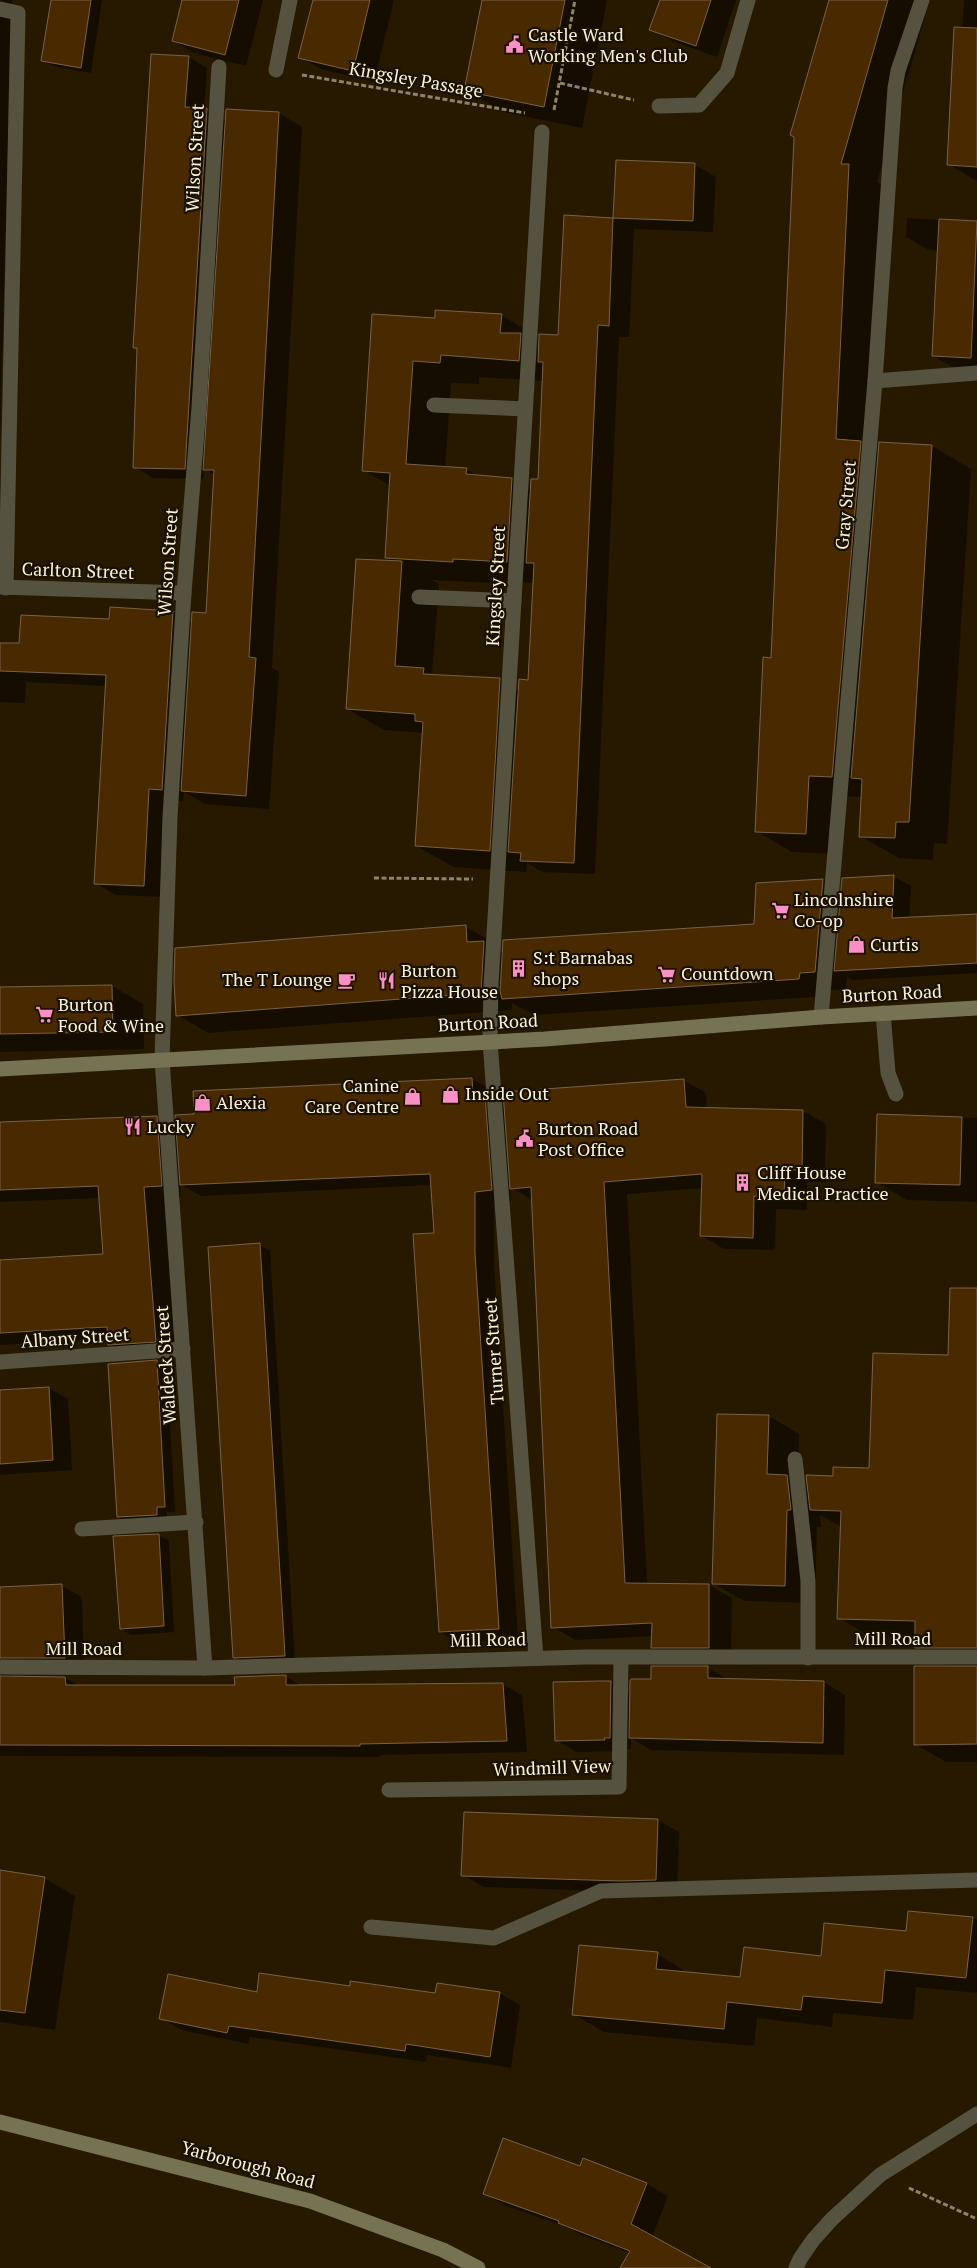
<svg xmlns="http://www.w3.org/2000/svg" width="977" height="2268" font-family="'PT Serif',serif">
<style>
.shadow{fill:#0007;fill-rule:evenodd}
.building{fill:#492900;stroke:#7a6149}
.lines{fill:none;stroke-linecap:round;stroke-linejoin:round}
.path{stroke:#8e836e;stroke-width:3;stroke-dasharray:5 2.5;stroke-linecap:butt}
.lane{stroke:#55533f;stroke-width:15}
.street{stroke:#55533f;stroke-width:15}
.secondary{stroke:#757352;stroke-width:15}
.labels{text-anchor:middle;stroke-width:4.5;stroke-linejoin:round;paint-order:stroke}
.poi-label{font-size:18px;fill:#faf2e0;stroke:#1a1100;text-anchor:start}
.street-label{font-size:18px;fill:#faf2e0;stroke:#1a1100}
</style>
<rect width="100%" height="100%" fill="#261900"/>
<g class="shadow">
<path d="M0,0H12L0,437Z"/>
<path d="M53,0H102L91,73L53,66L43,61Z"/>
<path d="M184,0H263L246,66L194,53L173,41Z"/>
<path d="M314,0H394L374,82L321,69L300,57Z"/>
<path d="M483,0H607L582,128L504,112L465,90Z"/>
<path d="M661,0H736L717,57L672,41L651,29Z"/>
<path d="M831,0H930L877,182L884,186L872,449L880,453V443L932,446L971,469L947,844L934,843L933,860L899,858L860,836L862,797L844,796L842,854L792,852L756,831Z"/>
<path d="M964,0H977V181L948,164L960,66Z"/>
<path d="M189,57L207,68L204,109L226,121L279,113L302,127L272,668L279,672L269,809L205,804L184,792L183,801L169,800L165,897L116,895L95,883L106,686L26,682L25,703L0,702V644L21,645L110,621L111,608L173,612L193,623L208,614L215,475L204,469L203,479L153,478L135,467L138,349L135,347Z"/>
<path d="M617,161L695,165L716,177L713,232L634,229L629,337H619L595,874L542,872L527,863L526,872L454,867L416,846L423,733L384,730L347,709L395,562L386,557L391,486L363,470L373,316L436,320L501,315L540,338L560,336L565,217L615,219ZM479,377L543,381L539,481L531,490L512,479L479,477L466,469L445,468L451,383L479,384ZM431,580L491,583L492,580L534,583L530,681L519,691L500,679L432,674L439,584Z"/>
<path d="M907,218L977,222V369L954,368L933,356L938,251L927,249L906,237Z"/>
<path d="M893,876L911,886L909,918L977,915V973L853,980L847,977L846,989L830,990V996L534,1015L512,1003V1010L208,1033L178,1015L466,927L496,944V949L504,954L755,925L757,884L823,880L842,891Z"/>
<path d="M112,986L143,1004L144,1049L0,1052V988Z"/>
<path d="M472,1079L492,1090V1099L506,1107L683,1080L706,1093L707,1109L803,1111L826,1124L825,1182H807V1210L776,1209L775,1250L724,1249L702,1236L703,1188L627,1194L647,1584L709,1585L732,1598L731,1660H675L653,1647V1636L575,1640L553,1627L533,1200L510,1187L511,1201L494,1202V1264L518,1639L459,1643L440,1632L436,1234L432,1185L201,1196L180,1184L181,1197L164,1198L175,1352L128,1356L109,1344L108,1339L0,1345V1262L105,1256L100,1198L0,1202V1123L156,1117L178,1129L195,1116L194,1092Z"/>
<path d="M878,1116L977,1118V1202L907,1200L876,1182Z"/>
<path d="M260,1245L270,1251L295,1662L245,1663L234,1657Z"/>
<path d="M977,1290V1665H947L916,1647V1637L870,1636L839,1618L842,1527L820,1515L821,1527H817L815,1603L744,1601L713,1583L769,1416L799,1434L798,1482L809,1489L834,1477L870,1469L949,1356Z"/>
<path d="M157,1362L167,1367L175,1512H167V1520L128,1523L118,1517Z"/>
<path d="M49,1388L68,1399L72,1470L0,1475V1391Z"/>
<path d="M158,1535L169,1541L174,1632L131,1635L121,1629Z"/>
<path d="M62,1586L82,1597L84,1669L15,1670L12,1676L65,1678L80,1686H236L285,1676L302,1686L502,1684L522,1695L527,1752L380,1755V1757L0,1756V1588Z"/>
<path d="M652,1668H708L729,1680L824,1682L845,1695L844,1755L651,1750L631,1738V1749H625V1751L577,1752L556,1740L611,1682L631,1694L652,1680Z"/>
<path d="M977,1668V1762H946L915,1744Z"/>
<path d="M465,1814L658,1820L679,1832L677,1891L629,1892L484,1887L463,1875Z"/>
<path d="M0,1872L44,1878L75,1896L55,2030L0,2022Z"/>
<path d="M909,1912L977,1919V1993L916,1987L913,2020L833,2013L832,2027L757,2018L754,2046L604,2032L573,2014L657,1954L688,1973L741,1978L908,1932Z"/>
<path d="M351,1988L437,1994L499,1993L520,2005L511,2068L427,2055L426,2062L250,2037L248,2044L182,2030L161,2018L258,1994Z"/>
<path d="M584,2160L647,2184L668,2196L652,2237L705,2268H622L630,2253L581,2235L570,2228L506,2206L485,2194L581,2167Z"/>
</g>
<g class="building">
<path d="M51,0H91L81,68L41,61Z"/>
<path d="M182,0H239L225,55L172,41Z"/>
<path d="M313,0H370L353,71L298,58Z"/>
<path d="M482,0H565L544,107L464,91Z"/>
<path d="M660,0H711L696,46L649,30Z"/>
<path d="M829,0H888L841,164H849L836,439L861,441L832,777L809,776L806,834L755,832L763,657L771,658L794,137L790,135Z"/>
<path d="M954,27L977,28V167L947,165Z"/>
<path d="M151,54L189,56L185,107L207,108L185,469L133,468L137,348H133Z"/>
<path d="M226,109L279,112L249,657L256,658L246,796L181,791L192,612L206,613L214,470H203Z"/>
<path d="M616,160L695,163L693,221L613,218Z"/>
<path d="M564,215L613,218L609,326L598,325L574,863L520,861L521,853L508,852L519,679L528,680L534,563H526L531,479H538L543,362H538L539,334L558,335Z"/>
<path d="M939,219L977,221L971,358L932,356Z"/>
<path d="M435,310L502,314L500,333H521L519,361L441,355L440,363L413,361L406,464L467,468L466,474L512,478L507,562L453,559V562L385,558L390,473L362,471L372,314L435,318Z"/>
<path d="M879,442L932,445L909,822H896L895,838L859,837L862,779L851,778Z"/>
<path d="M356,559L402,561L395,666L424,668L423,674L500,678L490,851L415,846L423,722L415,721V714L346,709Z"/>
<path d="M110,607L173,611L162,790L149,789L144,886L94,884L106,675L0,671V643H19L21,615L109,619Z"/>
<path d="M894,875L892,918L977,914V963L834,971L842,878Z"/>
<path d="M823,879L815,972L800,973L799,979L502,999L500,991L503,940L754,924L756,883Z"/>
<path d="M466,925L467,942L484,941L481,993L176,1016L174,982L175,948Z"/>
<path d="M112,985L113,1032L0,1034V987Z"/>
<path d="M472,1078L473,1095L485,1094L492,1190L475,1192V1253L499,1629L439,1632L413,1234L434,1233L430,1174L180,1185L175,1115L194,1114L193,1091Z"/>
<path d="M684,1079L686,1107L803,1110L802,1170H785L784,1197L754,1196L753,1238L700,1236L702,1174L604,1182L625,1583L709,1584V1648H651L652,1623L551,1628L531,1187L510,1189L503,1092Z"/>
<path d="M877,1114L962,1117L960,1185L875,1183Z"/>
<path d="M157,1116L162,1186L144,1187L156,1342L108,1345L107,1327L0,1333V1260L103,1254L98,1186L0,1190V1122Z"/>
<path d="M260,1243L285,1656L233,1658L208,1247Z"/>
<path d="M950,1288H977V1648H915V1621L837,1619L841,1511L810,1510L806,1475L833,1476V1467L869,1468L873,1353L948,1355Z"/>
<path d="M157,1360L165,1507H157V1515L117,1517L108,1364Z"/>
<path d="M49,1387L53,1460L0,1464V1390Z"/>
<path d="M717,1414L769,1415L767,1474L787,1475L791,1510H787L785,1586L712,1584Z"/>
<path d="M159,1534L164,1626L120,1629L113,1536Z"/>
<path d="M62,1584L65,1658H0V1587Z"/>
<path d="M651,1666H708V1678L824,1681L823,1743L629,1738L630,1681L631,1679H651Z"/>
<path d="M914,1666H977V1744L914,1745Z"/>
<path d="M286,1675V1685L503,1683L507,1741L360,1744V1746L0,1745V1676L65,1677L66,1685H235L234,1677Z"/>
<path d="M600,1681H611L610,1738H604L605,1740L555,1741L553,1682Z"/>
<path d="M464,1812L658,1819L656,1880L620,1881L461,1876Z"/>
<path d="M0,1870L45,1877L25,2013L0,2010Z"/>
<path d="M908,1911L973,1917L966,1978L885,1970L882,2003L803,1996L801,2010L727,2002L724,2029L572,2015L579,1945L658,1952L656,1969L740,1977L744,1947L821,1956L824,1923L906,1931Z"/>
<path d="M259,1973L350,1986V1981L435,1993L437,1983L500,1992L490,2057L406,2044L405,2051L229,2026L227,2033L159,2019L168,1974L257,1992Z"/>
<path d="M503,2138L580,2166L583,2158L647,2183L631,2224L711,2268H620L630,2251L558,2223L559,2221L483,2194Z"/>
</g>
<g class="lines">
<g class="path">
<path d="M302,75L525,113"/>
<path d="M560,83L634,100"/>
<path d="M554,110L575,0"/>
<path d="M374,878L473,879"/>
<path d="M909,2188L977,2219"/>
</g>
<g class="lane">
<path d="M434,405L525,409"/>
<path d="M419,597L514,601"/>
<path d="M883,1013L888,1073L896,1094"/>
<path d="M795,1459L808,1581V1658"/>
<path d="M82,1529L196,1522"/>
<path d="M389,1790L619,1787L621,1659"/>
<path d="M371,1927L494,1938L601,1891L977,1880"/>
</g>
<g class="street">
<path d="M0,9L18,13L6,588"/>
<path d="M276,70L290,0"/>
<path d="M659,106L699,105L727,73L748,0"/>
<path d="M875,381L977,373"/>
<path d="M0,587L184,593"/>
<path d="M821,1017L875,381L895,88L898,71L922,0"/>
<path d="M0,1362L183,1349"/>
<path d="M536,1658L490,1041L491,985L542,132"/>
<path d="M0,1667L205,1668L586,1657H977"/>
<path d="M205,1668L162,1060L170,817L184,593L199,407L219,67"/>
<path d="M796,2268L800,2259L813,2240L832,2219L880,2175L977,2114"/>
</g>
<g class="secondary">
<path d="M0,1069L545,1039L821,1017L977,1008"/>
<path d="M0,2122L310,2201L443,2250L478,2268"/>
</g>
</g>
<defs>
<symbol id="civic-bare" viewBox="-9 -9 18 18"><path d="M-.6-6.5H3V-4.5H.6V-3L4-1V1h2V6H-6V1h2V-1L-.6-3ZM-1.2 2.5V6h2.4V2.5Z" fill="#fa8fc6" stroke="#1a1100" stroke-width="2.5" paint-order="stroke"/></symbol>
<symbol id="supermarket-bare" viewBox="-9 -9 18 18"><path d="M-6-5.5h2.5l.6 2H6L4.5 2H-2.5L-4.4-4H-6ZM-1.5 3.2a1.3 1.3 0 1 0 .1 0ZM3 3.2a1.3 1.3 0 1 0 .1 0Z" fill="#fa8fc6" stroke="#1a1100" stroke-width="2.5" paint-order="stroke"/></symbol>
<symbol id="shop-bare" viewBox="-9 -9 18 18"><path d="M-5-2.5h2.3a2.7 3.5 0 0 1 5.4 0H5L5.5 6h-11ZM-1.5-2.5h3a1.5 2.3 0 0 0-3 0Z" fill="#fa8fc6" stroke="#1a1100" stroke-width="2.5" paint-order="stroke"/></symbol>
<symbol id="building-bare" viewBox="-9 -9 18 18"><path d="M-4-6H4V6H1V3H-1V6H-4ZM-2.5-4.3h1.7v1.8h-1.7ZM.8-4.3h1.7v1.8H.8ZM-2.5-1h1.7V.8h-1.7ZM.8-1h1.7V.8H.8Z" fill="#fa8fc6" stroke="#1a1100" stroke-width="2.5" paint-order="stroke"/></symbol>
<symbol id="cafe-bare" viewBox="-9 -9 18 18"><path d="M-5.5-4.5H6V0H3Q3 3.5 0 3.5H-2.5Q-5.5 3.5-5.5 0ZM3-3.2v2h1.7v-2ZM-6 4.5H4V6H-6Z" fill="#fa8fc6" stroke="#1a1100" stroke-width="2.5" paint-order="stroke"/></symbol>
<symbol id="restaurant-bare" viewBox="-9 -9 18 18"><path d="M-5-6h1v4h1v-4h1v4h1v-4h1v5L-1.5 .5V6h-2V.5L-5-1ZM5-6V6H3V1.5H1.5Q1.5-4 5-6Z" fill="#fa8fc6" stroke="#1a1100" stroke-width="2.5" paint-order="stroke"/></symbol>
</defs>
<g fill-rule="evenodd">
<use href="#civic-bare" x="502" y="32" width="25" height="25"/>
<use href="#supermarket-bare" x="768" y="898" width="25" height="25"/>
<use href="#shop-bare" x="844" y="932" width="25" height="25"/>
<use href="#building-bare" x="506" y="956" width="25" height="25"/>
<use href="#supermarket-bare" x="654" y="962" width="25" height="25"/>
<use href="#cafe-bare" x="334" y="968" width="25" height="25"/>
<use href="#restaurant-bare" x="374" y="968" width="25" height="25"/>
<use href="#supermarket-bare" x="32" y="1002" width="25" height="25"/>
<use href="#shop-bare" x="438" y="1082" width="25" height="25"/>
<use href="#shop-bare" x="400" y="1084" width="25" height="25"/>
<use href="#shop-bare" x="190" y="1090" width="25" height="25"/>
<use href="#restaurant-bare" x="120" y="1114" width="25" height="25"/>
<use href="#civic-bare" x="512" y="1126" width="25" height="25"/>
<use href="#building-bare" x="730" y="1170" width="25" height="25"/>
</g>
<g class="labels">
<g class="poi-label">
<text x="528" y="41">Castle Ward<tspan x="528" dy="21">Working Men's Club</tspan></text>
<text x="794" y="906">Lincolnshire<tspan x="794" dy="21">Co-op</tspan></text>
<text x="870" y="951">Curtis</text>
<text x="533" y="964">S:t Barnabas<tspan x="533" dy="21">shops</tspan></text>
<text x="401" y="977">Burton<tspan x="401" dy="21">Pizza House</tspan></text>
<text x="681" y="980">Countdown</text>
<text x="332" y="986" text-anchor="end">The T Lounge</text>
<text x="58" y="1011">Burton<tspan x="58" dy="21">Food &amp; Wine</tspan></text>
<text x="399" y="1092" text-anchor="end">Canine<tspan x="399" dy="21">Care Centre</tspan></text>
<text x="465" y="1100">Inside Out</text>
<text x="216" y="1109">Alexia</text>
<text x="147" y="1133">Lucky</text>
<text x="538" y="1135">Burton Road<tspan x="538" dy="21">Post Office</tspan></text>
<text x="757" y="1179">Cliff House<tspan x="757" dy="21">Medical Practice</tspan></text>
</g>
<g class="street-label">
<text transform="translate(416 80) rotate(10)" y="6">Kingsley Passage</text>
<text transform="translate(195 158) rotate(-87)" y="6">Wilson Street</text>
<text transform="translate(846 505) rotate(-85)" y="6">Gray Street</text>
<text transform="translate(168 562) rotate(-86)" y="6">Wilson Street</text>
<text transform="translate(78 571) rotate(2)" y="6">Carlton Street</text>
<text transform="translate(496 586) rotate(-87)" y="6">Kingsley Street</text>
<text transform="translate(892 994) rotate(-3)" y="6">Burton Road</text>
<text transform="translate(488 1023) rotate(-3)" y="6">Burton Road</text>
<text transform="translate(75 1338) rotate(-4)" y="6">Albany Street</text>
<text transform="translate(494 1351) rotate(-94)" y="6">Turner Street</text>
<text transform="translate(166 1365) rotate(-94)" y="6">Waldeck Street</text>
<text x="893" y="1645">Mill Road</text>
<text transform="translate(488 1640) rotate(-1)" y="6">Mill Road</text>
<text x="84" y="1655">Mill Road</text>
<text transform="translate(552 1768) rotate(-2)" y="6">Windmill View</text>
<text transform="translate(248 2165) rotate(15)" y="6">Yarborough Road</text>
</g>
</g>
</svg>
